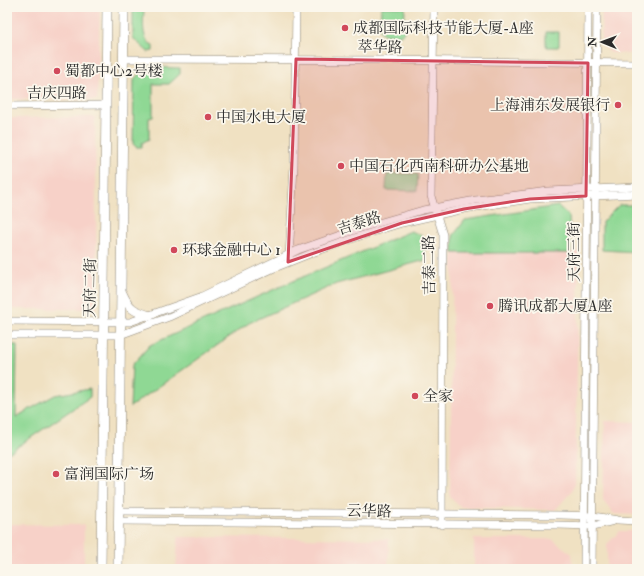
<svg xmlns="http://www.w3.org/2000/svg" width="644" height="576" font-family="'IM FELL Double Pica','Noto Serif SC',serif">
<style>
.built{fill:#f7d1c8}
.green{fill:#8fd894;stroke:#5d8260}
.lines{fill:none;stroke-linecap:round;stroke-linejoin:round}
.minor-casing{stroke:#8e8676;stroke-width:8}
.major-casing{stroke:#8e8676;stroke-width:10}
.minor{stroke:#fff;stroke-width:7}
.major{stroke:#fff;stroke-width:9}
.marked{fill:#d1495b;fill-opacity:0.2;stroke:#d1495b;stroke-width:3;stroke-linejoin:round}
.poi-dot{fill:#d1495b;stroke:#fbf7ec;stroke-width:1.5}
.labels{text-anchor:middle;stroke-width:3.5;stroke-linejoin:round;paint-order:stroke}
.poi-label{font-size:15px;fill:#2b2b2b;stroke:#fbf7ec;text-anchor:start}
.street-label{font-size:15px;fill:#2b2b2b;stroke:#fbf7ec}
</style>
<rect width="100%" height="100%" fill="#fbf7ec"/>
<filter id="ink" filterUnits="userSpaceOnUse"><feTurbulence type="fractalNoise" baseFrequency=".025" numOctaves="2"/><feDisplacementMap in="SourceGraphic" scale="8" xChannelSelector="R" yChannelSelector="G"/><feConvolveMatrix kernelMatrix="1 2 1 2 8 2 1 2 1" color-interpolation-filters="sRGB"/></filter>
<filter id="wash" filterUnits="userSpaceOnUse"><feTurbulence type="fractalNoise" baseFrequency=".012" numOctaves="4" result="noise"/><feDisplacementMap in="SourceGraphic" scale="16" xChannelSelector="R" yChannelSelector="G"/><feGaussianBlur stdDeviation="0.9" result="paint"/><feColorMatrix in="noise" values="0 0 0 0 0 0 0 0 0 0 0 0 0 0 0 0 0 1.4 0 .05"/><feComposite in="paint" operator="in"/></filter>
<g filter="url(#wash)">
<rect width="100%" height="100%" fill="#f0e1c2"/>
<g class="built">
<path d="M7,7H100L97,100L7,99Z"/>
<path d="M602,7H637V54L611,53L601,44Z"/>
<path d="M95,117L97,309H7V118Z"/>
<path d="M579,251L575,483L572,491L555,510L460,507L450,497L453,253Z"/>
<path d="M605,421L637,422V515L614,514L603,500Z"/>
<path d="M7,524L84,525V569H7Z"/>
<path d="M620,531H637V569H607V544Z"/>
<path d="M178,537L389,539L388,569H176Z"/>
<path d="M474,539H552L572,554L573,569H474Z"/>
</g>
<g class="green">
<path d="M133,7H144C144,19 140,40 153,45V51L148,52L133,38Z"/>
<path d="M381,7H405L404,32L400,35H385L380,31Z"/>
<path d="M546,32H559V46L558,47H547L546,45Z"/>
<path d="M146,67L180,68V74L169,84H153V117L149,118V139L142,143V147H136L133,144L134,79Z"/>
<path d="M387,173L418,174L417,191L386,190Z"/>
<path d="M619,205H637V252L602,250V222Z"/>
<path d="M558,206L569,216L571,253H453V236L465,220Z"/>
<path d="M411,231L423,236L426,260L336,284L249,323L130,407L132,365L150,345L277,288Z"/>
<path d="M7,345H17L16,417L55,395L90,389V397L7,454Z"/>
</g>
</g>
<g filter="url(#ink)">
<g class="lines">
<defs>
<g id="minor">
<path d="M434,7L431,196L443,235L442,525"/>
<path d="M123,59L386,60L637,63"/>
<path d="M7,106L106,105"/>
<path d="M289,258L294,166L296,7"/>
<path d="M7,321L130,322L200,297L298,250L361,228L423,210L476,200L549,191L637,187"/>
<path d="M7,335H120L169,317L272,269L312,253L360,236L402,223L464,209L530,199L637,194"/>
<path d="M119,511L561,515L593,516L618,520L637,521"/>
<path d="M119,521L557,525L593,526L614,521"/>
<path d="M584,569L588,7"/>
<path d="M592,569L597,7"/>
</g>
<g id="major">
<path d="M122,293C129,309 134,311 150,316"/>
<path d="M101,569L107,7"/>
<path d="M118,569L124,7"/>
</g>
</defs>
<use href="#minor" class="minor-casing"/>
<use href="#major" class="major-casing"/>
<use href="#minor" class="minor"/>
<use href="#major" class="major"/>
</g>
</g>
<path class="marked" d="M296,59L588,63L586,196L530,199L464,209L402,223L288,262Z"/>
<g class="poi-dot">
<circle cx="345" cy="28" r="4"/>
<circle cx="57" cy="71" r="4"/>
<circle cx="618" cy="105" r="4"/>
<circle cx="208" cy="117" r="4"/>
<circle cx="341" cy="166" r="4"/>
<circle cx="174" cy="250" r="4"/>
<circle cx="490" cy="306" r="4"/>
<circle cx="415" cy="396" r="4"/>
<circle cx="56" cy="474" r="4"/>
</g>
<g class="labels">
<g class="poi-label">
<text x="353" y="33">成都国际科技节能大厦-A座</text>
<text x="65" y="76">蜀都中心2号楼</text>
<text x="610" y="110" text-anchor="end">上海浦东发展银行</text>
<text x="216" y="122">中国水电大厦</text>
<text x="349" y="171">中国石化西南科研办公基地</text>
<text x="182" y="255">环球金融中心 1</text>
<text x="498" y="311">腾讯成都大厦A座</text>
<text x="423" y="401">全家</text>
<text x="64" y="479">富润国际广场</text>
</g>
<g class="street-label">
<text transform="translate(380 47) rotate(1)" y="5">萃华路</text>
<text x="57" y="98">吉庆四路</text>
<text transform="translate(359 223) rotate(-18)" y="5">吉泰路</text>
<text transform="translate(574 252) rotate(-90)" y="5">天府三街</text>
<text transform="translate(429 265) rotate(-91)" y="5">吉泰二路</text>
<text transform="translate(90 288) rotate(-89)" y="5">天府二街</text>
<text transform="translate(369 511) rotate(1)" y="5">云华路</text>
</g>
</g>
<rect width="644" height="576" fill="none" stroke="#fbf7ec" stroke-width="24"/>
<g transform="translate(602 42) rotate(271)" stroke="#fbf7ec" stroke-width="3" paint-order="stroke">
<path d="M0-3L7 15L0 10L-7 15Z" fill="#2b2b2b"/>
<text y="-6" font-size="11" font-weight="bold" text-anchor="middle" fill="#2b2b2b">N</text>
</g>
</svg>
